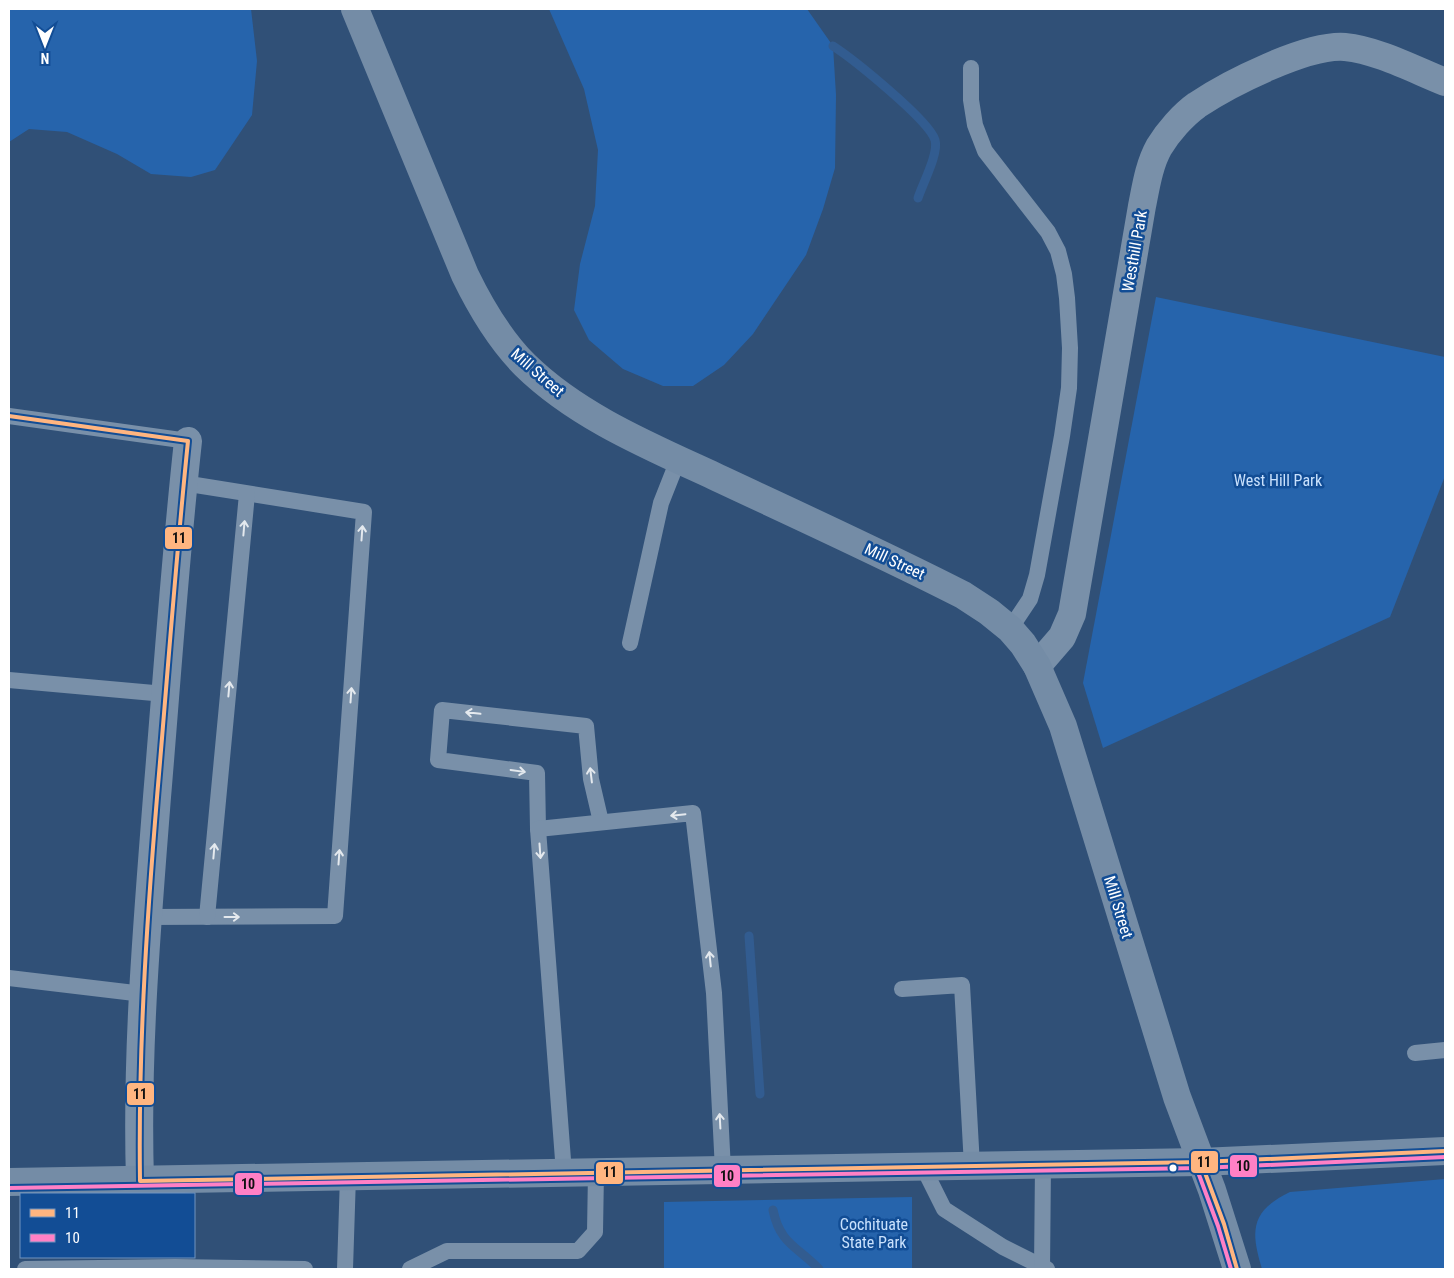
<svg xmlns="http://www.w3.org/2000/svg" width="1454" height="1278" font-family="'Roboto Condensed',sans-serif">
<style>
.green{fill:#2664ac}
.lines{fill:none;stroke-linecap:round;stroke-linejoin:round}
.stream{stroke:#325c90;stroke-width:9}
.lane{stroke:#7990a9;stroke-width:16}
.street{stroke:#7990a9;stroke-width:28}
.secondary{stroke:#748ca6;stroke-width:28}
.bus-1-casing{stroke:#124d95;stroke-width:8}
.bus-2-casing{stroke:#124d95;stroke-width:8}
.bus-1{stroke:#ffb580;stroke-width:4}
.bus-2{stroke:#ff80c5;stroke-width:4}
.oneway{stroke:#e4e9ee}
.bus-dot{fill:#fff;stroke:#124d95;stroke-width:2}
.labels{text-anchor:middle;stroke-width:5;stroke-linejoin:round;paint-order:stroke}
.street-label{font-size:16px;fill:#fff;stroke:#124d95}
.park-label{font-size:16px;fill:#c9e1fd;stroke:#124d95}
.line-badge{stroke:#124d95;stroke-width:2}
.pale-badge-label{font-size:14px;text-anchor:middle;font-weight:bold;fill:#111}
</style>
<rect width="100%" height="100%" fill="#305077"/>
<g class="green">
<path d="M9,9H251L257,61L252,115L215,170L191,177L151,174L117,154L67,132L29,129L9,142Z"/>
<path d="M549,9H807L833,46L836,95L835,168L823,209L806,255L753,334L724,365L693,386H663L623,369L589,340L574,310L580,264L595,206L598,150L584,89Z"/>
<path d="M1156,297L1445,357V476L1390,617L1103,748L1083,683Z"/>
<path d="M1445,1179V1269H1262C1250,1230 1251,1211 1290,1192Z"/>
<path d="M912,1197V1269H664V1202Z"/>
</g>
<g class="lines">
<g class="stream">
<path d="M833,46C853,59 929,120 935,140C939,153 923,183 918,198"/>
<path d="M749,936L760,1094"/>
<path d="M773,1210C780,1244 797,1246 819,1269"/>
</g>
<g class="lane">
<path d="M971,68V100L975,125L985,151L1048,232L1058,251L1064,274L1067,298L1070,348L1069,388L1062,436L1037,575L1030,599L1010,629"/>
<path d="M9,416L188,441"/>
<path d="M630,643L661,503L678,460"/>
<path d="M9,680L165,694"/>
<path d="M538,829L537,773L438,760L442,710L586,726L591,779L601,822"/>
<path d="M148,917L335,916L364,512L183,483"/>
<path d="M207,917L247,494"/>
<path d="M9,978L143,994"/>
<path d="M902,989L962,985L972,1166"/>
<path d="M1415,1053L1445,1050"/>
<path d="M923,1167L944,1209L1003,1247L1047,1269"/>
<path d="M564,1173L538,829L693,813L714,993L723,1170"/>
<path d="M25,1269L175,1267L305,1269"/>
<path d="M345,1269L348,1176"/>
<path d="M410,1269L447,1251H578L595,1232L596,1172"/>
<path d="M1042,1269L1043,1164"/>
</g>
<g class="street">
<path d="M1037,666L1062,637L1072,614L1142,206C1146,186 1149,165 1159,147C1168,132 1183,115 1197,105C1228,84 1307,44 1345,47C1377,50 1415,70 1445,82"/>
<path d="M140,1181C136,1053 147,925 157,797C167,678 175,559 188,441"/>
</g>
<g class="secondary">
<path d="M355,9L465,275C481,308 499,339 525,365C577,416 649,446 714,476C797,515 881,553 963,595L989,612L1010,629L1023,644L1037,666L1063,726L1177,1097L1212,1190L1237,1269"/>
<path d="M9,1182L1201,1162L1445,1151"/>
</g>
<defs>
<g id="bus-1">
<path d="M9,416L188,441C177,548 169,655 160,762C148,901 138,1041 140,1181L1201,1162L1445,1151"/>
<path d="M1201,1162L1224,1224L1237,1269"/>
</g>
<g id="bus-2">
<path d="M1195,1164L1218,1226L1231,1269"/>
<path d="M9,1188L1201,1168L1445,1157"/>
</g>
</defs>
<use href="#bus-1" class="bus-1-casing"/>
<use href="#bus-2" class="bus-2-casing"/>
<use href="#bus-1" class="bus-1"/>
<use href="#bus-2" class="bus-2"/>
</g>
<defs><path id="oneway-shaft" d="M-6 0H5M1.5-3L5.5 0L1.5 3" fill="none" stroke-width="1.6" stroke-linecap="round" stroke-linejoin="round" transform="scale(1.25)"/></defs>
<g class="oneway">
<use href="#oneway-shaft" transform="translate(244 528) rotate(-85)"/>
<use href="#oneway-shaft" transform="translate(362 533) rotate(-86)"/>
<use href="#oneway-shaft" transform="translate(229 689) rotate(-85)"/>
<use href="#oneway-shaft" transform="translate(351 695) rotate(-86)"/>
<use href="#oneway-shaft" transform="translate(473 713) rotate(-174)"/>
<use href="#oneway-shaft" transform="translate(518 771) rotate(8)"/>
<use href="#oneway-shaft" transform="translate(591 775) rotate(-97)"/>
<use href="#oneway-shaft" transform="translate(678 815) rotate(174)"/>
<use href="#oneway-shaft" transform="translate(214 851) rotate(-85)"/>
<use href="#oneway-shaft" transform="translate(540 851) rotate(86)"/>
<use href="#oneway-shaft" transform="translate(339 857) rotate(-86)"/>
<use href="#oneway-shaft" transform="translate(232 917)"/>
<use href="#oneway-shaft" transform="translate(710 959) rotate(-96)"/>
<use href="#oneway-shaft" transform="translate(720 1121) rotate(-93)"/>
</g>
<circle class="bus-dot" cx="1173" cy="1168" r="4.5"/>
<g class="labels">
<g class="street-label">
<text transform="translate(1134 251) rotate(-80)" y="6">Westhill Park</text>
<text transform="translate(538 372) rotate(41)" y="6">Mill Street</text>
<text transform="translate(895 561) rotate(25)" y="6">Mill Street</text>
<text transform="translate(1119 907) rotate(73)" y="6">Mill Street</text>
</g>
<g class="park-label">
<text x="1278" y="486">West Hill Park</text>
<text x="874" y="1230">Cochituate<tspan x="874" dy="18">State Park</tspan></text>
</g>
</g>
<g class="line-badge">
<rect x="164" y="526" width="29" height="24" rx="5" fill="#ffb580"/>
<rect x="126" y="1082" width="29" height="24" rx="5" fill="#ffb580"/>
<rect x="1190" y="1150" width="29" height="24" rx="5" fill="#ffb580"/>
<rect x="1229" y="1154" width="29" height="24" rx="5" fill="#ff80c5"/>
<rect x="595" y="1161" width="29" height="24" rx="5" fill="#ffb580"/>
<rect x="713" y="1164" width="28" height="24" rx="5" fill="#ff80c5"/>
<rect x="234" y="1172" width="29" height="24" rx="5" fill="#ff80c5"/>
</g>
<g class="pale-badge-label">
<text x="179" y="543">11</text>
<text x="140" y="1099">11</text>
<text x="1204" y="1167">11</text>
<text x="1243" y="1171">10</text>
<text x="610" y="1177">11</text>
<text x="727" y="1181">10</text>
<text x="248" y="1189">10</text>
</g>
<rect width="1454" height="1278" fill="none" stroke="#ffffff" stroke-width="20"/>
<rect x="20" y="1193" width="175" height="65" fill="#124d95" stroke="#7194bf"/>
<rect x="30" y="1209" width="25" height="8" fill="#ffb580" stroke="#7194bf"/>
<text x="65" y="1218" font-size="15" fill="#ffffff">11</text>
<rect x="30" y="1234" width="25" height="8" fill="#ff80c5" stroke="#7194bf"/>
<text x="65" y="1243" font-size="15" fill="#ffffff">10</text>
<g transform="translate(45 45) rotate(180)" stroke="#124d95" stroke-width="4" paint-order="stroke">
<path d="M0-4L9 19L0 12L-9 19Z" fill="#ffffff"/>
<text y="-8" font-size="14" font-weight="bold" text-anchor="middle" fill="#ffffff">N</text>
</g>
</svg>
